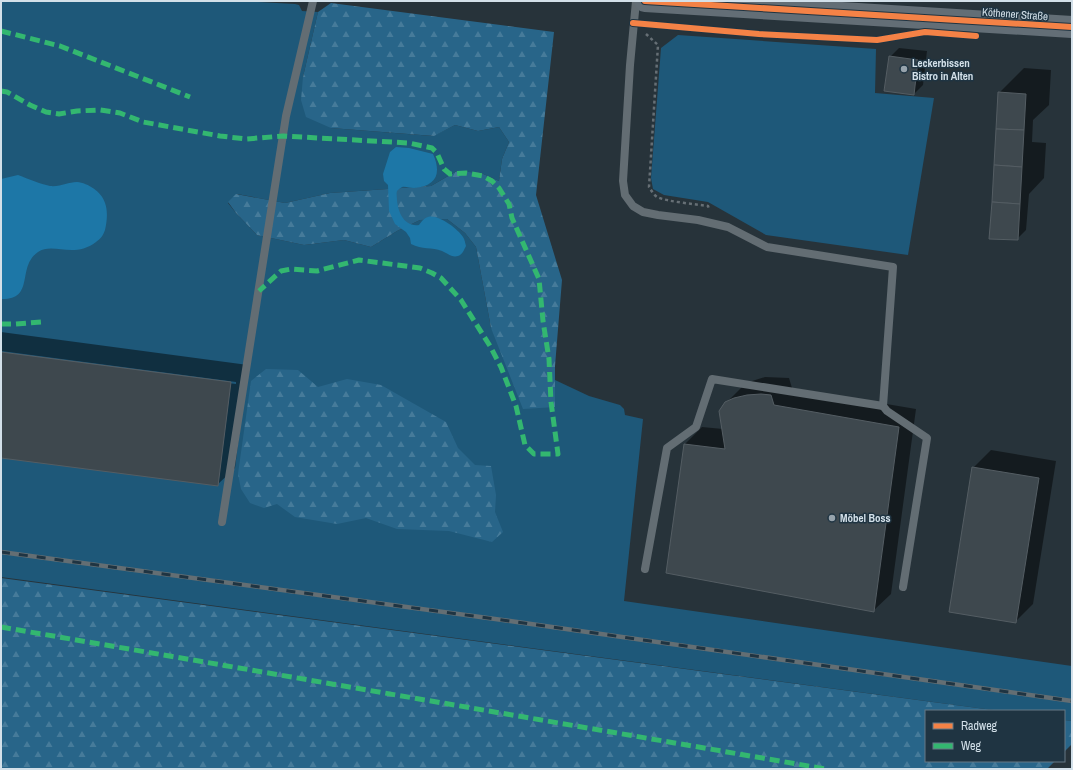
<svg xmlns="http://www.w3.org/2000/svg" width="1073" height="770" font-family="'Archivo Narrow',sans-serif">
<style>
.green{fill:#1e5879}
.forest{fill:url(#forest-firs)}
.water{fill:#1d77a7}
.shadow{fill:#0007}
.building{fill:#3e484e;stroke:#545d63}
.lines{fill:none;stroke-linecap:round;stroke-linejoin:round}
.path{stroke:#666f75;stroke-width:2.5;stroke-dasharray:3 3;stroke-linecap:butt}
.lane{stroke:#636d73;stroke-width:8}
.secondary{stroke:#636e76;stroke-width:22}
.rail-casing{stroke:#646e73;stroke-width:4.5}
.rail{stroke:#1f3442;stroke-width:3;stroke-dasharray:9;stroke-linecap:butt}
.quiet{stroke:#33b770;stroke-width:5;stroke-dasharray:10 5;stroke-linecap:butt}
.cycleway-casing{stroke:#1f3442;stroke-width:8}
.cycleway{stroke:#f48246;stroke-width:6}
.poi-dot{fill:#97a3ac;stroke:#1f3442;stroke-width:1.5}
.labels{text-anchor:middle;stroke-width:3;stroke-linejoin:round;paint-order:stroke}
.street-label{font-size:11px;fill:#d3e0e9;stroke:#1f3442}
.poi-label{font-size:11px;font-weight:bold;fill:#d3e0e9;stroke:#1f3442;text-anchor:start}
</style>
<defs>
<pattern id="forest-firs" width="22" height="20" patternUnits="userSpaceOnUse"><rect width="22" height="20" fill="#286589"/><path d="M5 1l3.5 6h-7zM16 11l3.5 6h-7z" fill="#467b9a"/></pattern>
</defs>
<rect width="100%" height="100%" fill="#27333a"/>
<g class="green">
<path d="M1,1H239L295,4L299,5L302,11L318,12L303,77L331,128L433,136L455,125L478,131L499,127L509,142L502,159L499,181L481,173L457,171L431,186L330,193L285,203L237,194L228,203L236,213L257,235L304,245L344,240L371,247L397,231L420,220L447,219L465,233L476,247L491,328L555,407V380L589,396L620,405L624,409L625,415L643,419L624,601L1072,666V721L1064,720V711H1000L1,577Z"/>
<path d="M678,35L876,49L875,93L934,98L908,255L766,235L708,202L664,195L653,189L651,178L661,48Z"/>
</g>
<g class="forest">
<path d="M331,3L554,32L536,195L562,280L555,366V407L523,409L491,328L476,247L465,233L447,219L420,220L397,231L371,247L344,240L304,245L257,235L236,213L228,202L236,194L285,203L330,193L431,186L457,171L481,173L499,181L502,159L509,142L499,127L478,131L455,125L434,136L331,128L306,117L301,100L303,77L318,12Z"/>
<path d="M266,369L298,370L318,387L347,379L381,385L446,422L458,448L475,465L491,466L496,495L495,512L503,532L492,542L449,531L397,529L366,518L337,524L295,517L277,504L264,508L250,503L241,489L238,474L251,381Z"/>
<path d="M1,578L1000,711H926V761H1055L1047,769H1Z"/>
<path d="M1064,720L1072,721V744L1064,752Z"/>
</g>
<g class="water">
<path d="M396,147L409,148L433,154C442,174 436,186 414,188C410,188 405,186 402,187C400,188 398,190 397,191C396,194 397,197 397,200C398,212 404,227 419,225C421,222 424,218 428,217C438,214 458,229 463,237C465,240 465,243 466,246C464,250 462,255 458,256C452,258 447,253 442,251C432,247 422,250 411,244L410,238L406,232L395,224L389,211L388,185L384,181L383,174L390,152Z"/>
<path d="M18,175C29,179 40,184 50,186C61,187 68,182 77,182C88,183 102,192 105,203C108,211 107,222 105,230C103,236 100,239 96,242C74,259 53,242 38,252C16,267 36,300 1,299V179Z"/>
</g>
<g class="shadow">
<path d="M899,48L927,51L923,85L914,94L890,57Z"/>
<path d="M1024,68L1051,70L1049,105L1033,120L1032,142L1046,143L1044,178L1029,194L1026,230L1017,239L999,93Z"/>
<path d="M1,332L248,365L235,468L217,485L1,457V353L236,384V382L1,351Z"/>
<path d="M765,377L789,378L792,388L916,409L891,594L873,611L685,444L702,427L723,429L726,403L744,385L752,381Z"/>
<path d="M991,450L1056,461L1033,604L1015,622L973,468Z"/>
</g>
<g class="building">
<path d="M889,56L918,60L914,95L884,91Z"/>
<path d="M998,92L1026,94L1024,130L996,129Z"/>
<path d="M996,129L1024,130L1022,167L994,165Z"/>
<path d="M994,165L1022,167L1020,204L992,202Z"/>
<path d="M992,202L1020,204L1018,240L989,239Z"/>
<path d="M1,352L231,382L218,486L1,458Z"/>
<path d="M761,394L771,395L774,405L899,427L874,612L666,573L684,444L725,449L719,411L725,402L734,398L747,395Z"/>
<path d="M972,467L1039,478L1016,623L949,612Z"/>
</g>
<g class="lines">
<path class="path" d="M646,34L658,45L649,187C651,190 653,194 657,197C668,202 695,204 708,206L709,209"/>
<g class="lane">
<path d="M636,1L630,65L623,181L625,195L633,206L643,212L658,215L698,220L728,227L767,247L893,267L883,406L887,411L927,438L903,587"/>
<path d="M222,522L286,116L313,1"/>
<path d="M645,569L667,448L696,427L712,379L883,406"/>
</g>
<path class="secondary" d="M645,1L1072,27"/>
<defs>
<path id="rail" d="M1,552L510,621L1072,701"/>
</defs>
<use href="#rail" class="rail-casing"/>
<use href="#rail" class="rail"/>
<g class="quiet">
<path d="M1,31L60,46L190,97"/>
<path d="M1,91L7,92L30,105L46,112L59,114L77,111L100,110L120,113L143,122L220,136L246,139L283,136L409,143L432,148L437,153L444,169L450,174L466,173L483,176L492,181L499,188L509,204L512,218L539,279L543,321L549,359L551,402L558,454H534L525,445L516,406L501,367L490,346L461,300L441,278L432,273L420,268L359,260L317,271L291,269L281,271L259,291"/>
<path d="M1,324H16L41,322"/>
<path d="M1,627L826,769"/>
</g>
<defs>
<g id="cycleway">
<path d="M645,1L1072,27"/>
<path d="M633,23L759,34L877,40L925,32L976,36"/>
</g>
</defs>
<use href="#cycleway" class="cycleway-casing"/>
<use href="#cycleway" class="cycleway"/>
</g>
<g class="poi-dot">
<circle cx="904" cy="69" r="4"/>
<circle cx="832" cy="518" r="4"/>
</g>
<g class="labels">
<g class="street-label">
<text transform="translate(1015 14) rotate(4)" y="4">Köthener Straße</text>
</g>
<g class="poi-label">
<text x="912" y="67">Leckerbissen<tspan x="912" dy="13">Bistro in Alten</tspan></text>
<text x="840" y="522">Möbel Boss</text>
</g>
</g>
<rect width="1073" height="770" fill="none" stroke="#d3e0e9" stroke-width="4"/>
<rect x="925" y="710" width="140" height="52" fill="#1f3442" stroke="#677985"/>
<rect x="933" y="723" width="20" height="6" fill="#f48246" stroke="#677985"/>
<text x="961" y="730" font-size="12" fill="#d3e0e9">Radweg</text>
<rect x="933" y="743" width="20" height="6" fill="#33b770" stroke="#677985"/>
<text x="961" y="750" font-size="12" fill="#d3e0e9">Weg</text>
</svg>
